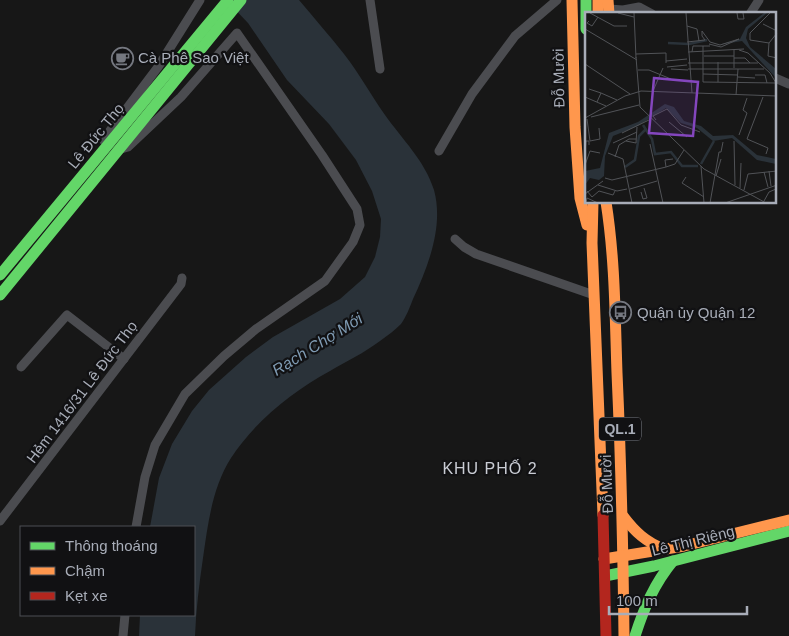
<svg xmlns="http://www.w3.org/2000/svg" width="789" height="636" font-family="Arial,sans-serif">
<style>
.water{fill:#2a3239}
.lines{fill:none;stroke-linecap:round;stroke-linejoin:round}
.street{stroke:#4b4c50;stroke-width:9}
.fast{stroke:#63d668;stroke-width:11}
.slow{stroke:#ff974d;stroke-width:11}
.jam{stroke:#b3261e;stroke-width:11}
.labels{text-anchor:middle;stroke-width:4.5;stroke-linejoin:round;paint-order:stroke}
.shield{fill:#111113;stroke:#7b7e86;stroke-width:1}
.shield-label{font-size:14px;font-weight:bold;fill:#a8adb8}
.poi-label{font-size:15px;fill:#a8adb8;stroke:#111113;text-anchor:start}
.street-label{font-size:15px;fill:#a8adb8;stroke:#111113}
.water-label{font-size:16px;font-style:italic;fill:#7f9bb3;stroke:#111113}
.neighbourhood-label{font-size:16px;letter-spacing:1px;fill:#c9ccd4;stroke:#111113}
.inset-river{fill:none;stroke:#2a3239;stroke-width:2.5}
.inset-road{fill:none;stroke:#515357;stroke-width:1}
.view{fill:#8446be;fill-opacity:0.15;stroke:#8446be;stroke-width:2.5}
.inset-edge{fill:none;stroke:#a8adb8;stroke-width:2.5}
</style>
<rect width="100%" height="100%" fill="#171717"/>
<path class="water" d="M226,0H299C314,18 329,35 344,54C359,73 371,95 385,115C402,139 425,161 434,190C444,226 428,267 413,299C410,307 406,317 401,324C395,330 387,336 380,341C364,353 347,361 330,371C292,392 255,421 231,458C212,488 208,524 203,558C199,585 196,610 195,636H139L140,615H194V527H150L159,478L172,444L192,411L209,390L246,357L273,337L340,299L365,277L375,257L380,237L381,219L372,191L356,160L329,124L287,80L248,23Z"/>
<g class="lines">
<g class="street">
<path d="M370,0L380,69"/>
<path d="M609,9L623,10L639,7L652,14"/>
<path d="M750,14L759,0"/>
<path d="M775,78L789,84"/>
<path d="M103,140L158,67L200,0"/>
<path d="M121,149L128,147L181,97L237,33L322,155L357,209L360,225L353,242L325,281L256,329L224,356L185,394L155,445L145,477L136,527"/>
<path d="M439,151L472,94L515,36L557,0"/>
<path d="M455,239L464,247L476,254L594,295"/>
<path d="M21,367L67,315L124,359"/>
<path d="M0,521L181,284L182,278"/>
<path d="M123,636L125,615"/>
</g>
<g class="fast">
<path d="M586,0V29"/>
<path d="M0,275L228,0"/>
<path d="M0,295L241,0"/>
<path d="M605,576L654,566L789,531"/>
<path d="M635,636C644,608 654,584 673,561"/>
</g>
<g class="slow">
<path d="M572,0L575,127L580,198L587,225"/>
<path d="M598,0V14"/>
<path d="M608,0L609,14"/>
<path d="M593,202L592,243L603,515"/>
<path d="M606,202C615,259 615,316 617,373C621,461 623,548 624,636"/>
<path d="M623,516C635,532 646,542 664,549"/>
<path d="M604,559L684,546L789,520"/>
</g>
<path class="jam" d="M603,515L606,636"/>
</g>
<defs>
<symbol id="cafe-ring" viewBox="-11 -11 22 22"><circle r="9.5" fill="#111113" stroke="#757880" stroke-width="1.5"/><path d="M-5.5-4.5H6V0H3Q3 3.5 0 3.5H-2.5Q-5.5 3.5-5.5 0ZM3-3.2v2h1.7v-2ZM-6 4.5H4V6H-6Z" fill="#757880"/></symbol>
<symbol id="bus-ring" viewBox="-11 -11 22 22"><circle r="9.5" fill="#111113" stroke="#757880" stroke-width="1.5"/><path d="M-5-6H5V4H4V6H2V4H-2V6H-4V4H-5ZM-3.5-4V0h7V-4ZM-3.5 1.2v1.5H-2V1.2ZM2 1.2v1.5H3.5V1.2Z" fill="#757880"/></symbol>
</defs>
<g fill-rule="evenodd">
<use href="#cafe-ring" x="110" y="46" width="25" height="25"/>
<use href="#bus-ring" x="608" y="300" width="25" height="25"/>
</g>
<g class="labels">
<rect class="shield" x="599" y="417.5" width="42" height="23" rx="4"/>
<g class="shield-label">
<text x="620" y="434">QL.1</text>
</g>
<g class="poi-label">
<text x="138" y="63">Cà Phê Sao Việt</text>
<text x="637" y="318">Quận ủy Quận 12</text>
</g>
<g class="street-label">
<text transform="translate(559 78) rotate(-91)" y="5">Đỗ Mười</text>
<text transform="translate(96 136) rotate(-51)" y="5">Lê Đức Thọ</text>
<text transform="translate(82 392) rotate(-53)" y="5">Hẻm 1416/31 Lê Đức Thọ</text>
<text transform="translate(607 484) rotate(-92)" y="5">Đỗ Mười</text>
<text transform="translate(693 541) rotate(-14)" y="5">Lê Thị Riêng</text>
</g>
<g class="water-label">
<text transform="translate(317 344) rotate(-32)" y="6">Rạch Chợ Mới</text>
</g>
<g class="neighbourhood-label">
<text x="490" y="474">KHU PHỐ 2</text>
</g>
</g>
<g transform="translate(585 12)">
<rect width="191" height="191" fill="#171717"/>
<path d="M179,1H182L163,17L161,26L165,35L191,57V66L157,29L133,33L155,27L161,15ZM80,92L89,95L99,109L116,114L128,124L148,123L172,143L191,147V152L172,148L147,126L128,129L112,116L96,111L81,96L53,114L28,124L20,144L19,164L14,168L5,166L0,173V159L15,156L24,121L53,110Z" fill="#2a3239"/>
<path class="inset-river" d="M83,31L104,32L122,28M58,113L67,127L70,142L86,140L97,154H113M116,152L129,129M40,155L50,148L54,124L60,118"/>
<path class="inset-road" d="M5,1L29,14H42M33,1L49,5M49,1L51,46M101,1L107,81M152,1L153,7H159L158,1M4,9L2,11L7,14L13,5M178,12L192,19M102,14L112,17L114,29M0,17L52,48M192,21L184,31L183,44L192,46M102,30L120,28L117,24V19L125,30L135,33L154,27L136,35L124,32M184,31L165,28V21L185,1M118,34V70L191,71L185,61L163,41L154,38M103,40L159,37M107,40L108,34H125M51,42L81,41V51M119,44H149M51,45L55,95L119,157L181,191M149,46H160L165,51M81,49L102,47M103,51H173M0,52L45,82M82,55L102,53M149,56V38M86,57L103,58M103,57H179M53,58H64L86,67M118,62L153,63M170,63H180L182,71M153,65L170,66M133,70V50M4,77L16,81L12,90M68,79L78,56M16,81L32,88M151,83L153,57M0,85L21,94M178,85L162,127L183,136L181,142M6,105L54,93M0,106L40,84L56,79L192,84M2,107L5,129L15,127L14,116M71,108L68,104L82,97L96,113L115,120M84,110L102,125M37,121L66,107M154,123L162,101L158,98L162,86M41,129L51,131L52,115M149,129L150,173M28,131L52,120M65,132L78,191M0,141L1,129H4V133M23,141L38,147L47,191M30,145L34,133L44,127H51M0,153L5,139L15,141M116,154L119,191M81,155L80,148L88,147M184,159L186,174M179,160L183,175M131,164L136,147M101,165L97,171L119,185M20,166L27,168L81,155L90,152L99,138M13,173L32,179L42,177M155,176L156,151M45,177L72,169M159,178L163,162L192,159M2,179L7,185L14,179L28,183L30,179M56,180L58,187L62,186L59,176M0,182L18,169M179,189L184,180L191,177M1,191L2,186L13,191M125,191L134,140H136L138,130M140,191L192,173"/>
<path class="view" d="M69,66L113,70L108,124L64,121Z"/>
<rect width="191" height="191" class="inset-edge"/>
</g>
<rect x="20" y="526" width="175" height="90" fill="#111113" stroke="#4d4f55"/>
<rect x="30" y="542" width="25" height="8" fill="#63d668" stroke="#4d4f55"/>
<text x="65" y="551" font-size="15" fill="#a8adb8">Thông thoáng</text>
<rect x="30" y="567" width="25" height="8" fill="#ff974d" stroke="#4d4f55"/>
<text x="65" y="576" font-size="15" fill="#a8adb8">Chậm</text>
<rect x="30" y="592" width="25" height="8" fill="#b3261e" stroke="#4d4f55"/>
<text x="65" y="601" font-size="15" fill="#a8adb8">Kẹt xe</text>
<path d="M609 606v8h138v-8" fill="none" stroke="#a8adb8" stroke-width="2.5"/>
<text x="616" y="606" font-size="15" fill="#a8adb8" stroke="#111113" stroke-width="4" paint-order="stroke">100 m</text>
</svg>
